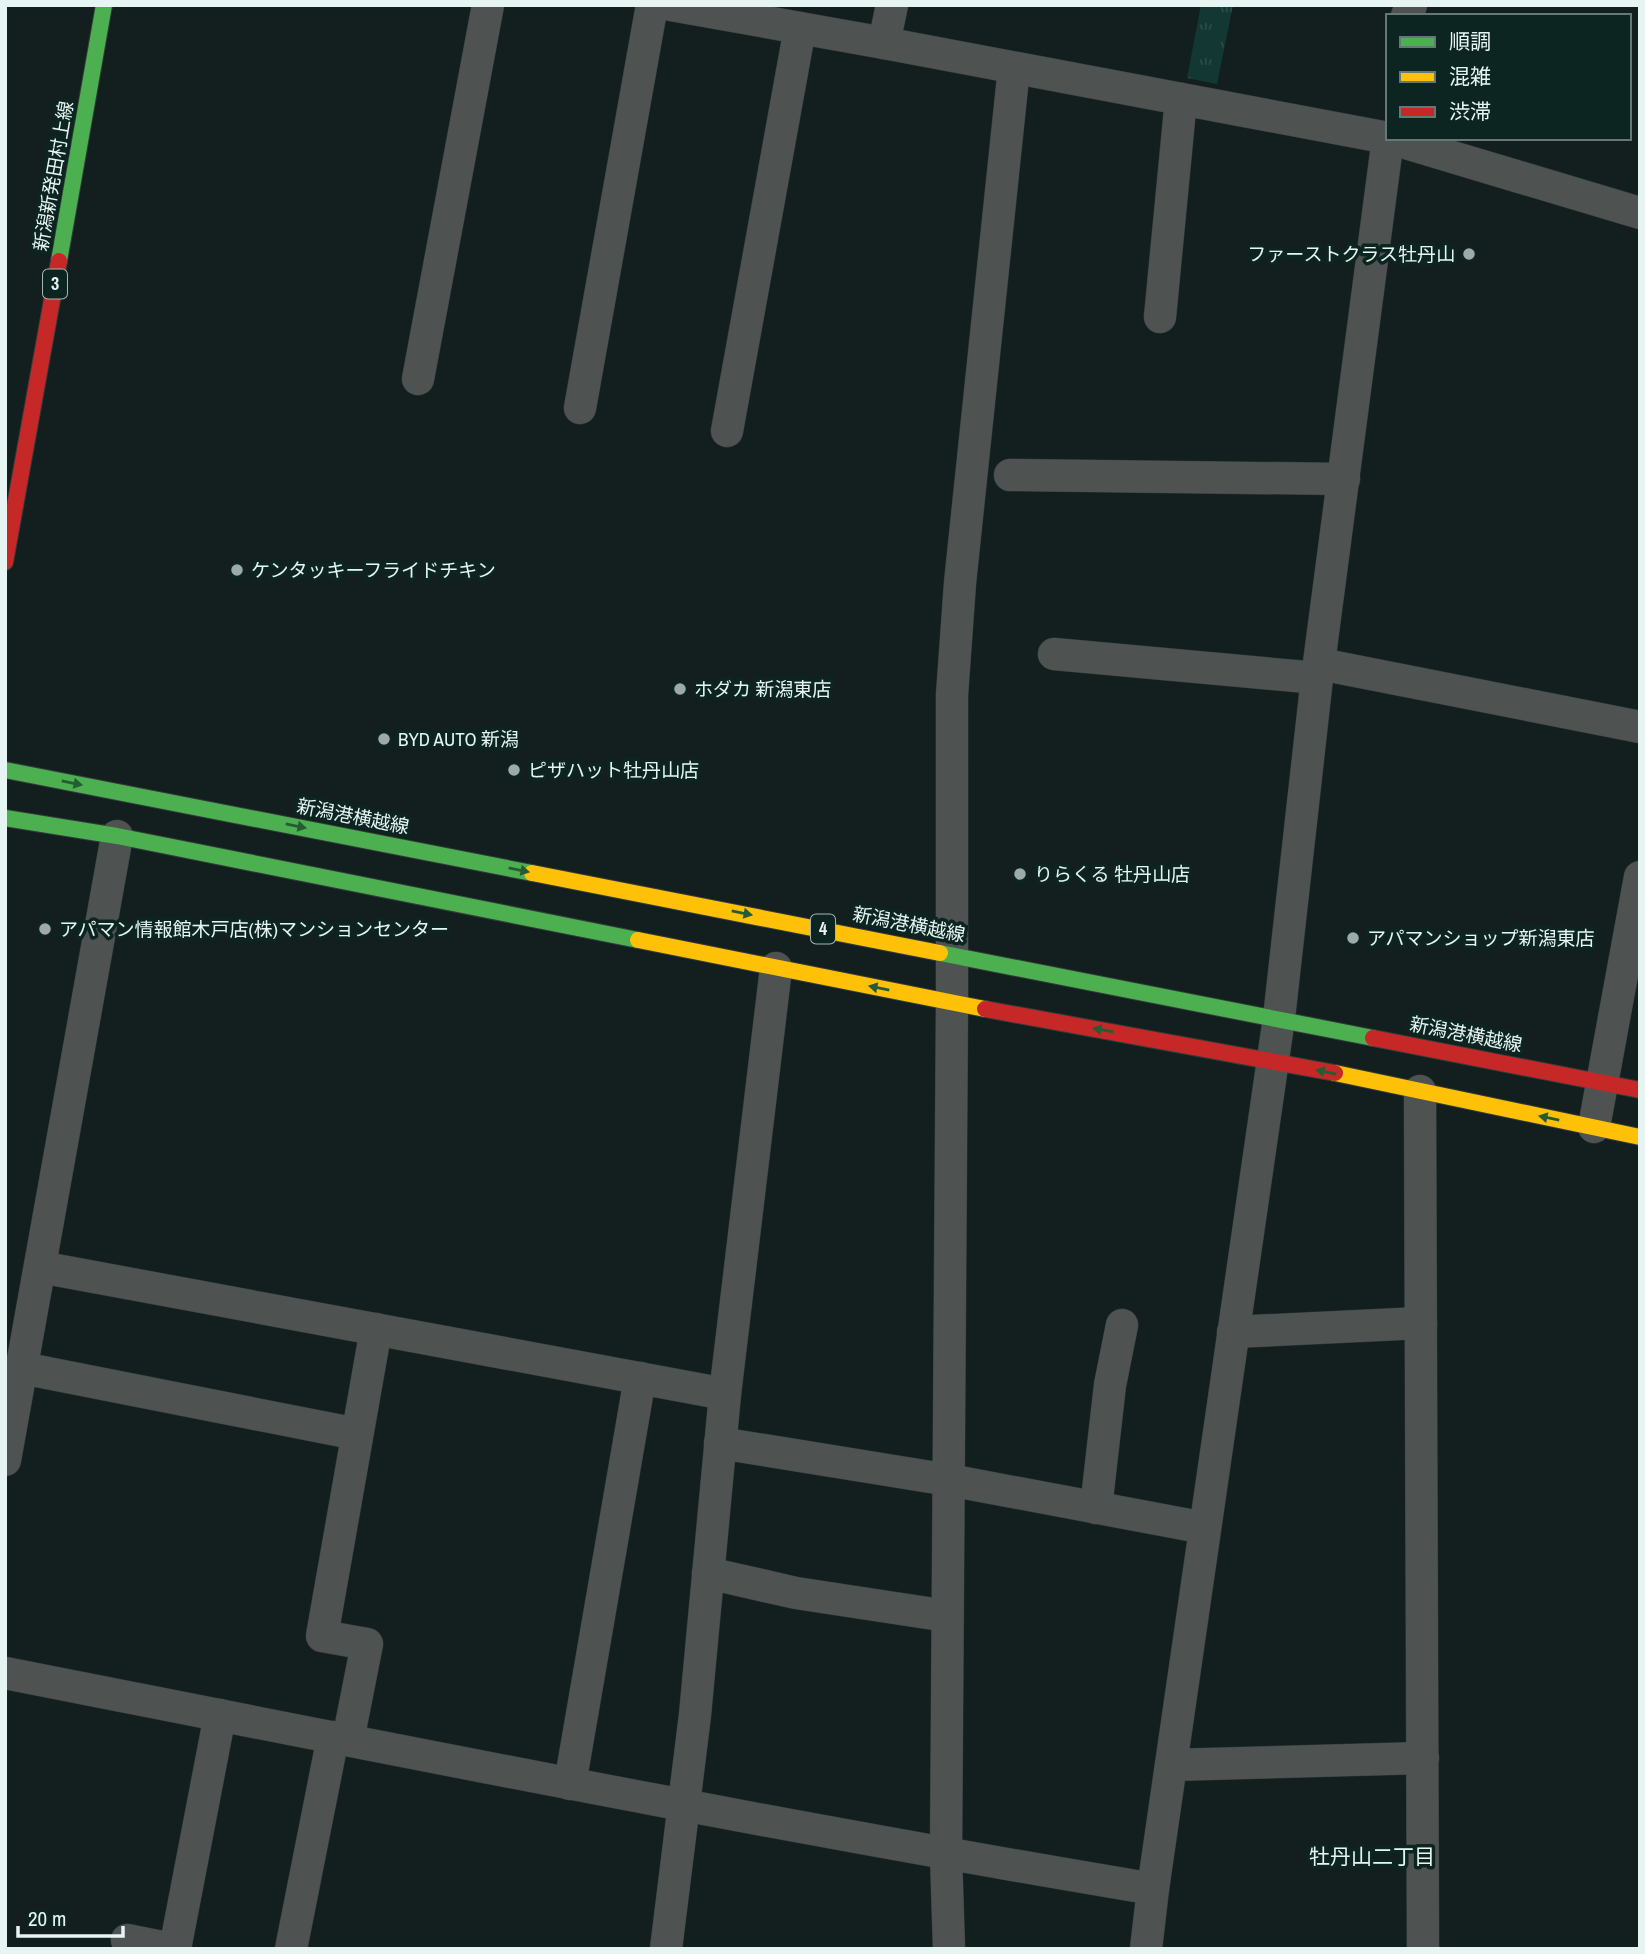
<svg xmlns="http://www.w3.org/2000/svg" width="1645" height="1954" font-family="'Archivo Narrow','Noto Sans JP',sans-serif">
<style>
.park{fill:url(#park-tufts)}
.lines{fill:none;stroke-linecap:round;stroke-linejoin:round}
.street-casing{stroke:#323c3b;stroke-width:33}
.fast-casing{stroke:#323c3b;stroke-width:18}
.slow-casing{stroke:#323c3b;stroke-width:18}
.jam-casing{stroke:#323c3b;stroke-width:18}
.street{stroke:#4e5352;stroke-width:32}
.fast{stroke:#4caf50;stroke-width:16}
.slow{stroke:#ffc107;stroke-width:16}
.jam{stroke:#c62828;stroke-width:16}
.oneway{fill:#265c34}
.poi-dot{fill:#9daaa8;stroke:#0d2521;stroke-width:2.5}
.labels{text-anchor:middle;stroke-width:7;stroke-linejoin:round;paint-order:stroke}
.shield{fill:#0d2521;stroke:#a6b7b3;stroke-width:2}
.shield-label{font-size:18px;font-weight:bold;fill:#e7f5f2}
.street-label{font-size:19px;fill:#e7f5f2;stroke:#0d2521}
.poi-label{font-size:19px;fill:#e7f5f2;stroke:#0d2521;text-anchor:start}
.neighbourhood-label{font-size:21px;fill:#e7f5f2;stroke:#0d2521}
</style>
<defs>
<pattern id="park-tufts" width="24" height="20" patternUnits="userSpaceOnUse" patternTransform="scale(1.75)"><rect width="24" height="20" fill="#133833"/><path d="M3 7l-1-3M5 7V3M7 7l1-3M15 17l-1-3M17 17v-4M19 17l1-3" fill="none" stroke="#2a4c47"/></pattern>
</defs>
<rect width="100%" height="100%" fill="#131f1e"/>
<path class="park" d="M1201,5H1233L1217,84L1187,78Z"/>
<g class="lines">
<defs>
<g id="street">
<path d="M671,5L884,43L1388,138"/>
<path d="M1407,16L1411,5"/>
<path d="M884,43L892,5"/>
<path d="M1389,138L1640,213"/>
<path d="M1160,317L1181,99"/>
<path d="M418,379L488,5"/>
<path d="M580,408L652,5"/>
<path d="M727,431L800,28"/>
<path d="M1010,475L1344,479"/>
<path d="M1054,654L1317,678"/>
<path d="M1320,664L1640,727"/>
<path d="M1420,1091L1423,1949"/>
<path d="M1594,1127L1640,877"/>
<path d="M40,1267L725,1394"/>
<path d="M1233,1332L1421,1323"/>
<path d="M22,1368L357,1434"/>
<path d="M720,1443L949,1480L1205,1528"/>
<path d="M5,1460L117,836"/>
<path d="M1096,1508L1110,1385L1122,1325"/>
<path d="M708,1573L796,1593L947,1616"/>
<path d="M5,1673C387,1748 769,1825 1153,1889"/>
<path d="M348,1740L367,1644L322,1636L376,1329"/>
<path d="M1171,1765L1423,1758"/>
<path d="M570,1784L640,1378"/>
<path d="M127,1940L172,1949"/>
<path d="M175,1949L220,1715"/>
<path d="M291,1949L333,1737"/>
<path d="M666,1949L695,1715L725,1394L776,968"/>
<path d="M949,1949L946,1855L952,1003V695L960,583L1014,68"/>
<path d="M1146,1949L1153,1889L1279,1018L1317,678L1388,138"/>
</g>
<g id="fast">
<path d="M59,261L104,5"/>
<path d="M5,770L532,873"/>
<path d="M5,818L117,836L638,940"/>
<path d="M940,953L1373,1038"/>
</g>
<g id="slow">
<path d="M532,873L940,953"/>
<path d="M638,940L985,1009"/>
<path d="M1335,1073L1640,1137"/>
</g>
<g id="jam">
<path d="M5,562L59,261"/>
<path d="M985,1009L1335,1073"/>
<path d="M1373,1038L1640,1090"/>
</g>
</defs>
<use href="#street" class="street-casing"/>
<use href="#fast" class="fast-casing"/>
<use href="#slow" class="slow-casing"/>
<use href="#jam" class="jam-casing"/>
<use href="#street" class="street"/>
<use href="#fast" class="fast"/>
<use href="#slow" class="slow"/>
<use href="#jam" class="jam"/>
</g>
<defs><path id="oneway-solid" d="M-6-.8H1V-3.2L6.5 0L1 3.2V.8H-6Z" transform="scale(1.75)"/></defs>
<g class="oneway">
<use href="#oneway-solid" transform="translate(72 783) rotate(11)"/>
<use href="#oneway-solid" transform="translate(296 826) rotate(11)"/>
<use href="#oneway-solid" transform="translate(519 870) rotate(11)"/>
<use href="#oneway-solid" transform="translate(742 913) rotate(11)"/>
<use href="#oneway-solid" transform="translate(879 988) rotate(-169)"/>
<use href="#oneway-solid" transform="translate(1103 1030) rotate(-170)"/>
<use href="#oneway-solid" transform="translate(1326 1072) rotate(-168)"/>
<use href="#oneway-solid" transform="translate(1549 1118) rotate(-168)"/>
</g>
<g class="poi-dot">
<circle cx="1469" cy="254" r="7"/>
<circle cx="237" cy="570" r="7"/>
<circle cx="680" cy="689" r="7"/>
<circle cx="384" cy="739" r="7"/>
<circle cx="514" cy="770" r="7"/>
<circle cx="1020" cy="874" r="7"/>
<circle cx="45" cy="929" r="7"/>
<circle cx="1353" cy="938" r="7"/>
</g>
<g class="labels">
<g class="shield">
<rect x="43" y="269.5" width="24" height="29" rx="5"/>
<rect x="811" y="914.5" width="24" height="29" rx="5"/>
</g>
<g class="shield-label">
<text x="55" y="290">3</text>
<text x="823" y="935">4</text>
</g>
<g class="street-label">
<text transform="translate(53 176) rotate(-80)" y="7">新潟新発田村上線</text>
<text transform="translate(353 816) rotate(11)" y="7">新潟港横越線</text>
<text transform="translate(909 924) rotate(11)" y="7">新潟港横越線</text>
<text transform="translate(1466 1034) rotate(11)" y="7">新潟港横越線</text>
</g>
<g class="poi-label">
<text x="1455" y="261" text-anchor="end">ファーストクラス牡丹山</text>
<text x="251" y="577">ケンタッキーフライドチキン</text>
<text x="694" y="696">ホダカ 新潟東店</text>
<text x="398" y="746">BYD AUTO 新潟</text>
<text x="528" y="777">ピザハット牡丹山店</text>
<text x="1034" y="881">りらくる 牡丹山店</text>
<text x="59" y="936">アパマン情報館木戸店(株)マンションセンター</text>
<text x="1367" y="945">アパマンショップ新潟東店</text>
</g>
<g class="neighbourhood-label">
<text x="1372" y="1864">牡丹山二丁目</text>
</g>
</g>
<rect width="1645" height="1954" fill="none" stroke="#e7f5f2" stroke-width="14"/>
<rect x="1386" y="14" width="245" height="126" fill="#0d2521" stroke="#647875" stroke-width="2"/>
<rect x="1400" y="37" width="35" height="10" fill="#4caf50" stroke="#647875" stroke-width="2"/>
<text x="1449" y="49" font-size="21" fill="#e7f5f2">順調</text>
<rect x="1400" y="72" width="35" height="10" fill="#ffc107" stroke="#647875" stroke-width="2"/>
<text x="1449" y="84" font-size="21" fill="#e7f5f2">混雑</text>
<rect x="1400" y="107" width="35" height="10" fill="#c62828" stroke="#647875" stroke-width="2"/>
<text x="1449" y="119" font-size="21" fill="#e7f5f2">渋滞</text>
<path d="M18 1926v10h105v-10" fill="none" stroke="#e7f5f2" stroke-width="3.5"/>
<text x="28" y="1926" font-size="21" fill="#e7f5f2" stroke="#0d2521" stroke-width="5" paint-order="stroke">20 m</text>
</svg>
